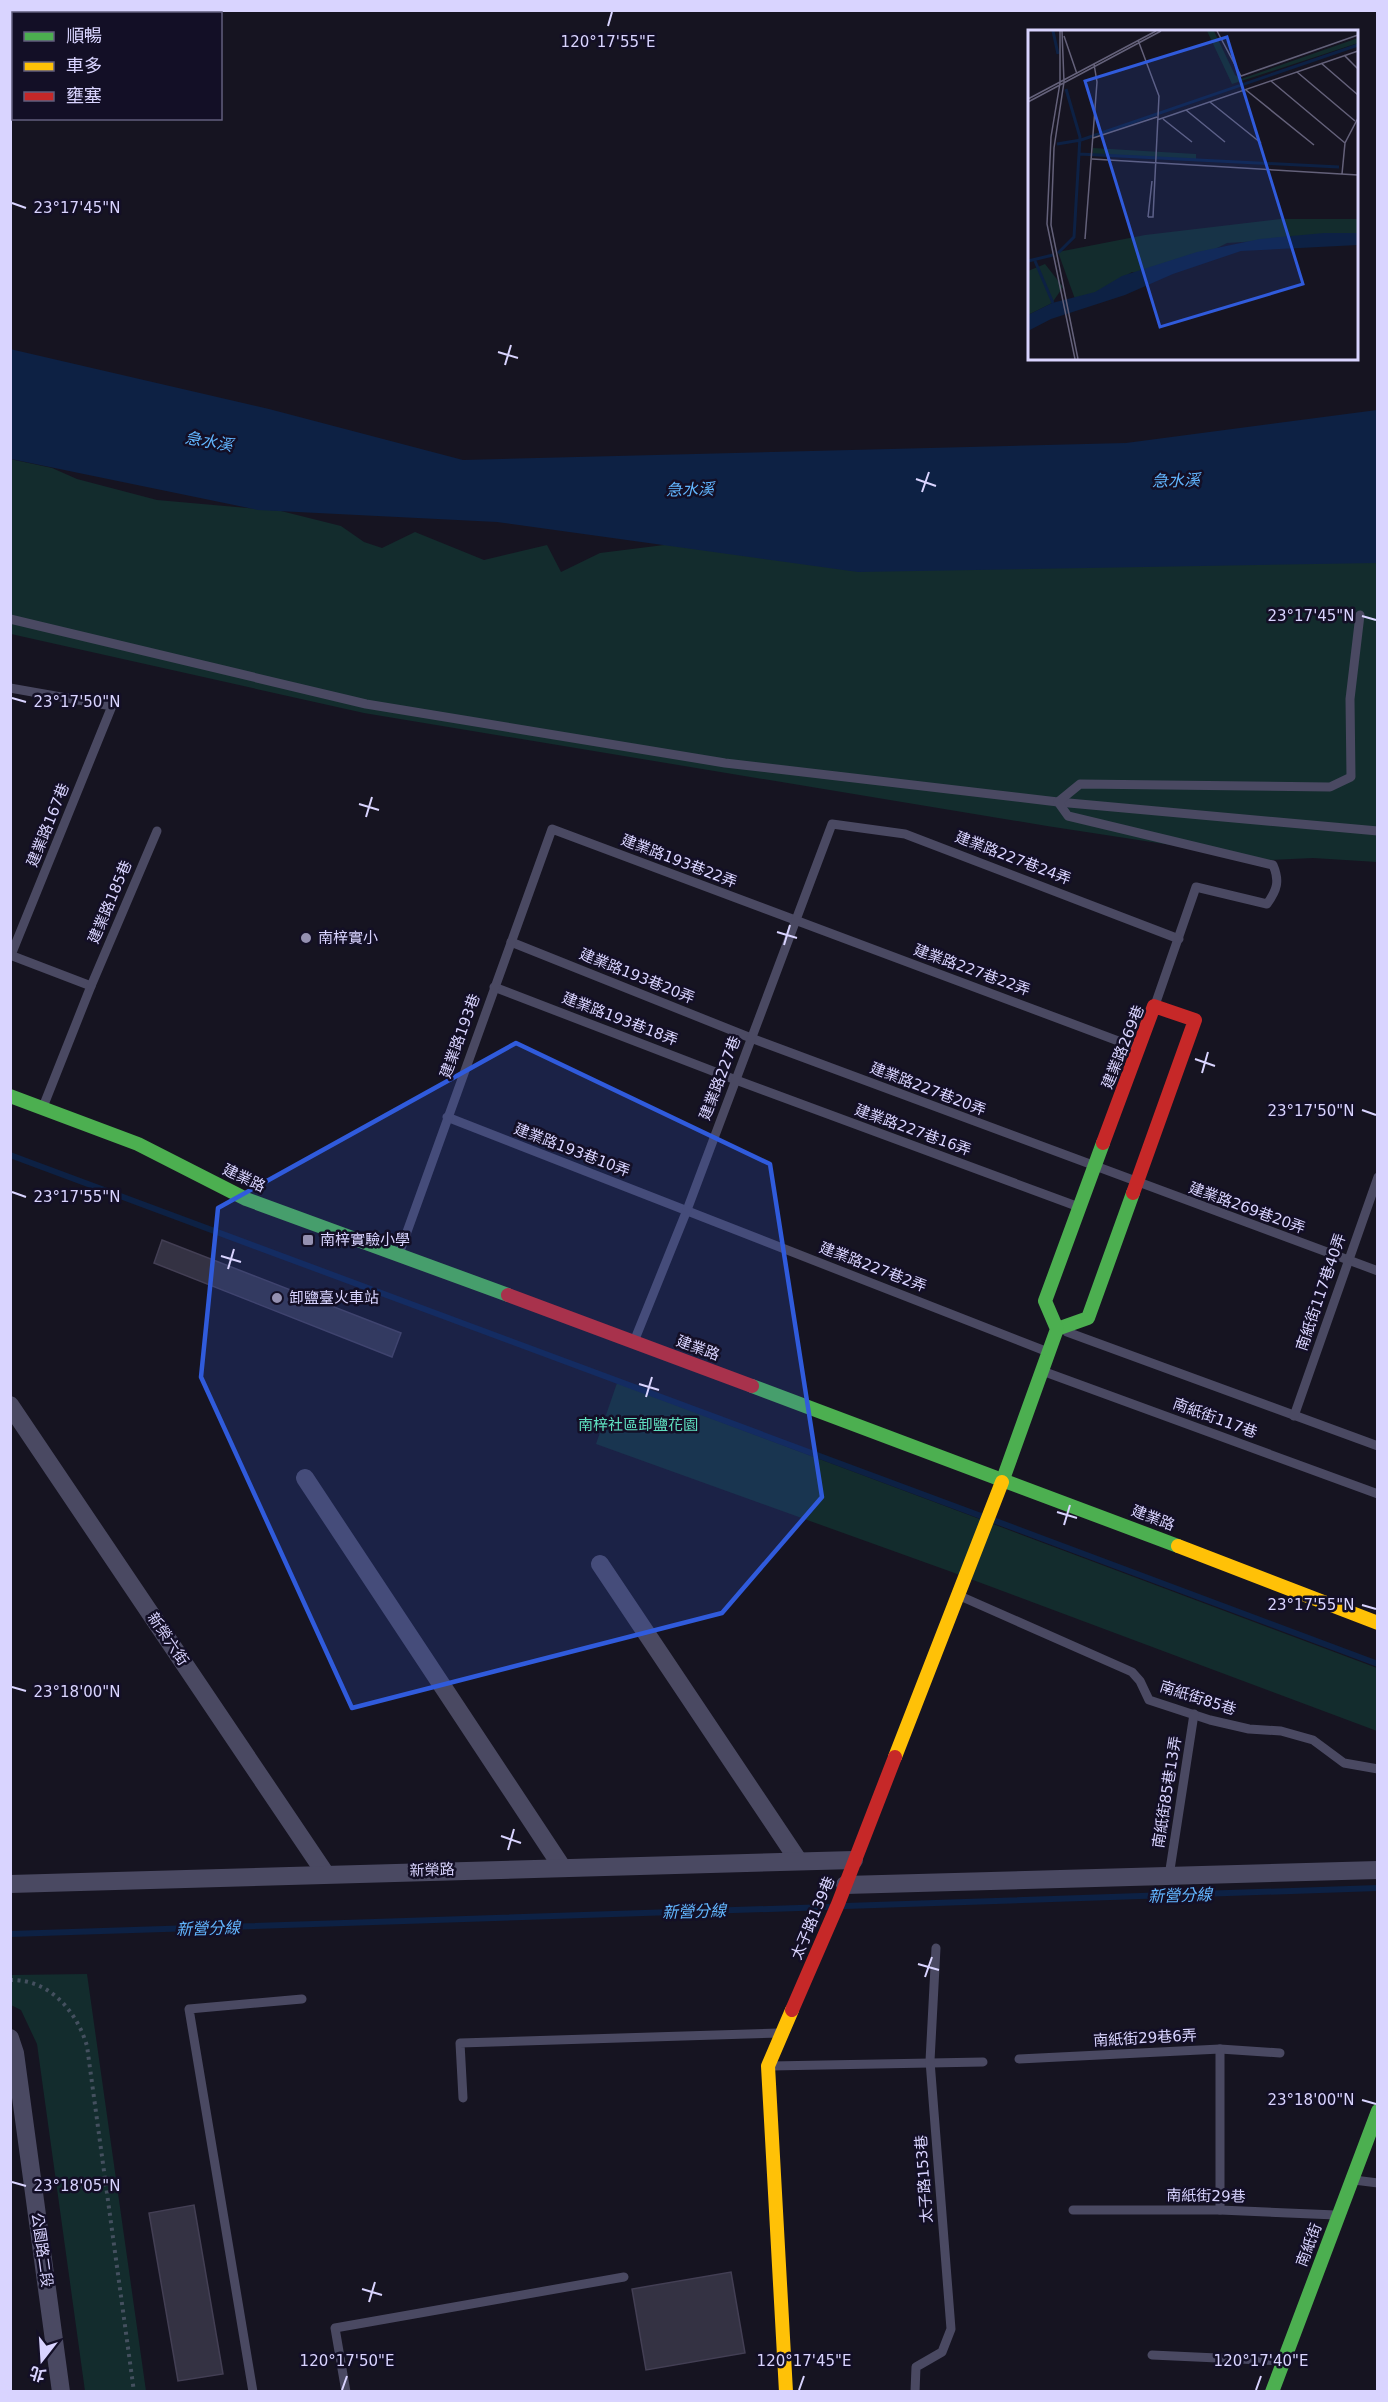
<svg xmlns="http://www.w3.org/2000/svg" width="1388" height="2402" font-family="'DejaVu Sans','Noto Sans TC',sans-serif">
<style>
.green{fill:#132c2d}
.water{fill:#0d2144}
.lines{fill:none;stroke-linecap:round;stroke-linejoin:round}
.stream{stroke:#0d2144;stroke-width:6}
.building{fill:#343243;stroke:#433f54;stroke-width:1.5}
.path{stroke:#44505f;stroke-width:4;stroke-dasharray:3 4.5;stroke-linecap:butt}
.lane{stroke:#4a4962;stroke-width:9}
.street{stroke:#4a4962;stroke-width:18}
.fast{stroke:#4caf50;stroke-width:14}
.slow{stroke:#ffc107;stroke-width:14}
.jam{stroke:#c62828;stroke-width:14}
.marked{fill:#305bdc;fill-opacity:0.2;stroke:#305bdc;stroke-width:4.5;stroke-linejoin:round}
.ticks{fill:none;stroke:#d9d4ff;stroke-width:2}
.poi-dot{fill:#9591b1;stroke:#130f26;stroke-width:2}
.labels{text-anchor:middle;stroke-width:5;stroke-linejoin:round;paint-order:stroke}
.street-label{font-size:15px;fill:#d9d4ff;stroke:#130f26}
.poi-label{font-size:15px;fill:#d9d4ff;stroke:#130f26;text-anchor:start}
.park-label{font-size:15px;fill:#5fe0c0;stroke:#130f26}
.water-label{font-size:16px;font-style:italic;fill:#62b6ff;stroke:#130f26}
.inset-river{fill:none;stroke:#0d2144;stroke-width:3}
.inset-road{fill:none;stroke:#64617a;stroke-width:1.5}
.view{fill:#305bdc;fill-opacity:0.15;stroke:#305bdc;stroke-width:3}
.inset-edge{fill:none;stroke:#d9d4ff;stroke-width:3}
.ticks-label{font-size:15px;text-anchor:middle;fill:#d9d4ff;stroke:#130f26;stroke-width:5;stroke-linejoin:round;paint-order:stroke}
</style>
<rect width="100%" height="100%" fill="#161421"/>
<g class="green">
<path d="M10,459L52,468L77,479L157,500L281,511L341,526L364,542L382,548L415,532L484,560L547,545L561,572L600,553L831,524L1377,517V862L1313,858L1269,860L1047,826L364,713L11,634Z"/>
<path d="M617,1383L1377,1668V1731L949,1571L596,1444Z"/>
<path d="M87,1974L146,2391H85L37,2044L21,2010L11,2005V1975Z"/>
</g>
<path class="water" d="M10,349L269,409L463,460L1126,443L1377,410V563L858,572L497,522L258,510L11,459Z"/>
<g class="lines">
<g class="stream">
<path d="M10,1155L981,1516"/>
<path d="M993,1520L1378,1664"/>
<path d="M845,1906L1378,1888"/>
<path d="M10,1934L828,1907"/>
</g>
</g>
<g class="building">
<path d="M162,1240L401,1333L392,1357L154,1263Z"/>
<path d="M194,2205L223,2374L178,2381L149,2213Z"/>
<path d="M731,2272L745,2353L646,2370L632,2289Z"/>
</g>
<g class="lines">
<path class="path" d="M10,1980C50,1979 77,2012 87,2046L134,2392"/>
<g class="lane">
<path d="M10,619L366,704L725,763L1058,802L1378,831"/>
<path d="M10,688L112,706L11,955"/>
<path d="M511,942L751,1038L1378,1271"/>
<path d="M10,955L91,986L43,1107"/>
<path d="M91,986L157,831"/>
<path d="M494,987L736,1080L1079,1207"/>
<path d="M1155,1005L1196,887L1267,904C1277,890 1280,881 1273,865L1068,816L1058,802L1080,784L1330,787L1351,777L1350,699L1360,615"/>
<path d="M447,1117L1048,1352"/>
<path d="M399,1254L552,829L1137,1048"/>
<path d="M1067,1332L1378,1446"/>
<path d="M635,1339L687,1210L832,824L905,834L1179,939"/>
<path d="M1045,1372L1378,1494"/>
<path d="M1294,1416L1378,1177"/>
<path d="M960,1596L1132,1672L1140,1681L1149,1700L1210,1720L1249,1729L1281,1731L1313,1740L1344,1763L1378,1769"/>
<path d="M1169,1876L1194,1714"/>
<path d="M1220,2049L1280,2053"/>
<path d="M1019,2059L1220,2049V2210"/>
<path d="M771,2066L983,2062"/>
<path d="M463,2098L460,2043L779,2033"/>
<path d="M1354,2180L1378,2183"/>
<path d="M1073,2210H1220L1336,2215"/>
<path d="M1152,2355L1281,2361"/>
<path d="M253,2392L189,2009L302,1999"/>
<path d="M346,2392L335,2328L624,2277"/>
<path d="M915,2392L916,2367L942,2352L951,2329L930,2061L936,1948"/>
</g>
<g class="street">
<path d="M10,1405L325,1873"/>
<path d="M305,1478L562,1867"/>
<path d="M600,1564L798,1860"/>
<path d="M10,1884L854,1860"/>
<path d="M845,1885L1378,1870"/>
<path d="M10,2038L15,2053L61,2392"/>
</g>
<g class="fast">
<path d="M10,1096L138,1144L246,1199L508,1295"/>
<path d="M1057,1329L1088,1318L1133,1193"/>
<path d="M752,1386L1178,1546"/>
<path d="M1002,1482L1057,1329L1045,1301L1103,1143"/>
<path d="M1272,2392L1378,2111"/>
</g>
<g class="slow">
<path d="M1178,1546L1378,1623"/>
<path d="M895,1757L1002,1482"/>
<path d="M786,2392L768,2066L792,2010"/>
</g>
<g class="jam">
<path d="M1103,1143L1154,1006L1195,1020L1133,1193"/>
<path d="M508,1295L752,1386"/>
<path d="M792,2010L838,1904L895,1757"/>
</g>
</g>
<path class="marked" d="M516,1043L770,1164L822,1497L722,1613L352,1708L201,1377L218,1208Z"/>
<path class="ticks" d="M608,26L612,12M12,203L26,208M498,352L518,358M505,365L511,345M916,479L936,486M922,492L929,472M1362,616L1376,620M12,698L26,702M359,804L379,810M366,817L372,797M777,932L797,938M784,945L790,925M1195,1059L1215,1066M1202,1073L1208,1052M1362,1110L1376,1115M12,1192L26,1197M221,1256L241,1262M228,1269L234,1249M639,1384L659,1390M646,1397L652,1377M1057,1512L1077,1518M1064,1525L1070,1505M1362,1605L1376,1609M12,1687L26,1691M501,1836L521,1843M508,1850L514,1829M918,1964L939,1970M925,1977L932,1957M1362,2100L1376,2104M12,2182L26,2186M362,2289L382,2295M369,2302L375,2282M342,2390L347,2376M799,2390L804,2376M1256,2390L1261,2376"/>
<g class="poi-dot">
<circle cx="306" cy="938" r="6"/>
<rect x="302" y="1234" width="12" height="12" rx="3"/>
<circle cx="277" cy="1298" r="6"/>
</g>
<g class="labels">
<g class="street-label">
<text transform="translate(48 825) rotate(-68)" y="5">建業路167巷</text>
<text transform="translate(1013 858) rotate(21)" y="5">建業路227巷24弄</text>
<text transform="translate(679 861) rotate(21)" y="5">建業路193巷22弄</text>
<text transform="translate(110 902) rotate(-67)" y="5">建業路185巷</text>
<text transform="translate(972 970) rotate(20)" y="5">建業路227巷22弄</text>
<text transform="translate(637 976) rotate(22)" y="5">建業路193巷20弄</text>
<text transform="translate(620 1019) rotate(21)" y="5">建業路193巷18弄</text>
<text transform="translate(460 1036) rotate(-70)" y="5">建業路193巷</text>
<text transform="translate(1123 1047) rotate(-68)" y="5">建業路269巷</text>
<text transform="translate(720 1078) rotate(-69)" y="5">建業路227巷</text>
<text transform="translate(928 1089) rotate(21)" y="5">建業路227巷20弄</text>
<text transform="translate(913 1130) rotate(20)" y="5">建業路227巷16弄</text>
<text transform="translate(572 1150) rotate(21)" y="5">建業路193巷10弄</text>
<text transform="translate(244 1178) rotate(25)" y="5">建業路</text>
<text transform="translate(1247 1208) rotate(20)" y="5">建業路269巷20弄</text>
<text transform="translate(873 1267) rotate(21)" y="5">建業路227巷2弄</text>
<text transform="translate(1321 1292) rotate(-71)" y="5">南紙街117巷40弄</text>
<text transform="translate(698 1348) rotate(20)" y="5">建業路</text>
<text transform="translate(1215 1418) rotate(20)" y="5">南紙街117巷</text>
<text transform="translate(1153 1518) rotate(21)" y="5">建業路</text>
<text transform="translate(168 1639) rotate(56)" y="5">新榮六街</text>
<text transform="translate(1198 1698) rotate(18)" y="5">南紙街85巷</text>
<text transform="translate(1167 1792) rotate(-81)" y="5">南紙街85巷13弄</text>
<text transform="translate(432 1870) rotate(-2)" y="5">新榮路</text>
<text transform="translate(813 1918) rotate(-67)" y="5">太子路139巷</text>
<text transform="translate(1145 2038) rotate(-3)" y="5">南紙街29巷6弄</text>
<text transform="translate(924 2179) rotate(-94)" y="5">太子路153巷</text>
<text transform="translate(1206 2196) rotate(1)" y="5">南紙街29巷</text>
<text transform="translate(1309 2245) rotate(-69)" y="5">南紙街</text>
<text transform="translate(42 2250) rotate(82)" y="5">公園路二段</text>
</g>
<g class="poi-label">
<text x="318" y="943">南梓實小</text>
<text x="320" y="1245">南梓實驗小學</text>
<text x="289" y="1303">卸鹽臺火車站</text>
</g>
<g class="park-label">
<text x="638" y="1430">南梓社區卸鹽花園</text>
</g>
<g class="water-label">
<text transform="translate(209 441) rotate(10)" y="6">急水溪</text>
<text transform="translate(1176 480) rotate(-1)" y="6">急水溪</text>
<text transform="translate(690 489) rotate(-1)" y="6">急水溪</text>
<text transform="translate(1180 1895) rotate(-2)" y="6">新營分線</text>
<text transform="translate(694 1911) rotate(-2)" y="6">新營分線</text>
<text transform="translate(208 1928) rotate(-2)" y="6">新營分線</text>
</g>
</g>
<g transform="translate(1028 30)">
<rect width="330" height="330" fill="#161421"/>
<path d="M179,1H186L207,45L213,49L330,8V13L204,54ZM65,118L168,124V131L65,125ZM252,189H330V205L199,213L173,226L111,244L104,242L72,262L47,269L30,222L117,205ZM17,234L35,257L24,273L0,285V241Z" fill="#132c2d"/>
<path d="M296,203H330V215L213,221L145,244L97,265L23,289L0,301V285L24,273L67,262L94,246L169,222L232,209Z" fill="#0d2144"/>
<path class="inset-river" d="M25,1L30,24M29,114L53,110L330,15M51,124L311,137M30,223L46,207L52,107L38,59M0,231L25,225M7,231L25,273"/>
<path class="inset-road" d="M32,1V53L23,107L19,194L47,329M34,1L36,52L26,118L23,195L50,329M189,1L213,46L330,5M36,6L49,44M110,10L131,66L125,187H120M316,25L330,39M293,33L330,65M269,42L327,91M243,51L317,113M218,60L286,115M0,69L128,1M0,72L133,1M182,72L233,113M158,80L197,112M135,89L164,112M129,90L330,21M65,108L129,87M64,129L330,145M314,144L317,113L330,88M120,187L124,151M57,209L69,52L66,34"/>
<path class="view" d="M199,7L275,254L132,297L57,51Z"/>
<rect width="330" height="330" class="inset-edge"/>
</g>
<g class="ticks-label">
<text x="608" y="47">120°17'55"E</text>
<text x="77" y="213">23°17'45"N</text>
<text x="1311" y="621">23°17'45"N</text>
<text x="77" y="707">23°17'50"N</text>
<text x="1311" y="1116">23°17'50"N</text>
<text x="77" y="1202">23°17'55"N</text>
<text x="1311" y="1610">23°17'55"N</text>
<text x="77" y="1697">23°18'00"N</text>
<text x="1311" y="2105">23°18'00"N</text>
<text x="77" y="2191">23°18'05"N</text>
<text x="347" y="2366">120°17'50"E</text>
<text x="804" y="2366">120°17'45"E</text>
<text x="1261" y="2366">120°17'40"E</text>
</g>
<rect width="1388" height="2402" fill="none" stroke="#d9d4ff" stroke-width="24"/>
<rect x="12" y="12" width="210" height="108" fill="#130f26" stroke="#625e7d" stroke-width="1.5"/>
<rect x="24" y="32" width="30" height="9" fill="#4caf50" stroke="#625e7d" stroke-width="1.5"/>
<text x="66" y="42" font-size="18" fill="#d9d4ff">順暢</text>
<rect x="24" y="62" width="30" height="9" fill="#ffc107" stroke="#625e7d" stroke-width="1.5"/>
<text x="66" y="72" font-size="18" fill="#d9d4ff">車多</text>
<rect x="24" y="92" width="30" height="9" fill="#c62828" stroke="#625e7d" stroke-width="1.5"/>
<text x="66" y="102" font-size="18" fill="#d9d4ff">壅塞</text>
<g transform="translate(42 2360) rotate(197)" stroke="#130f26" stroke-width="4.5" paint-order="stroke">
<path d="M0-4.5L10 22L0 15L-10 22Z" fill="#d9d4ff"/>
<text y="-9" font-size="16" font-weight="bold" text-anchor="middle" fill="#d9d4ff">北</text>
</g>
</svg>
